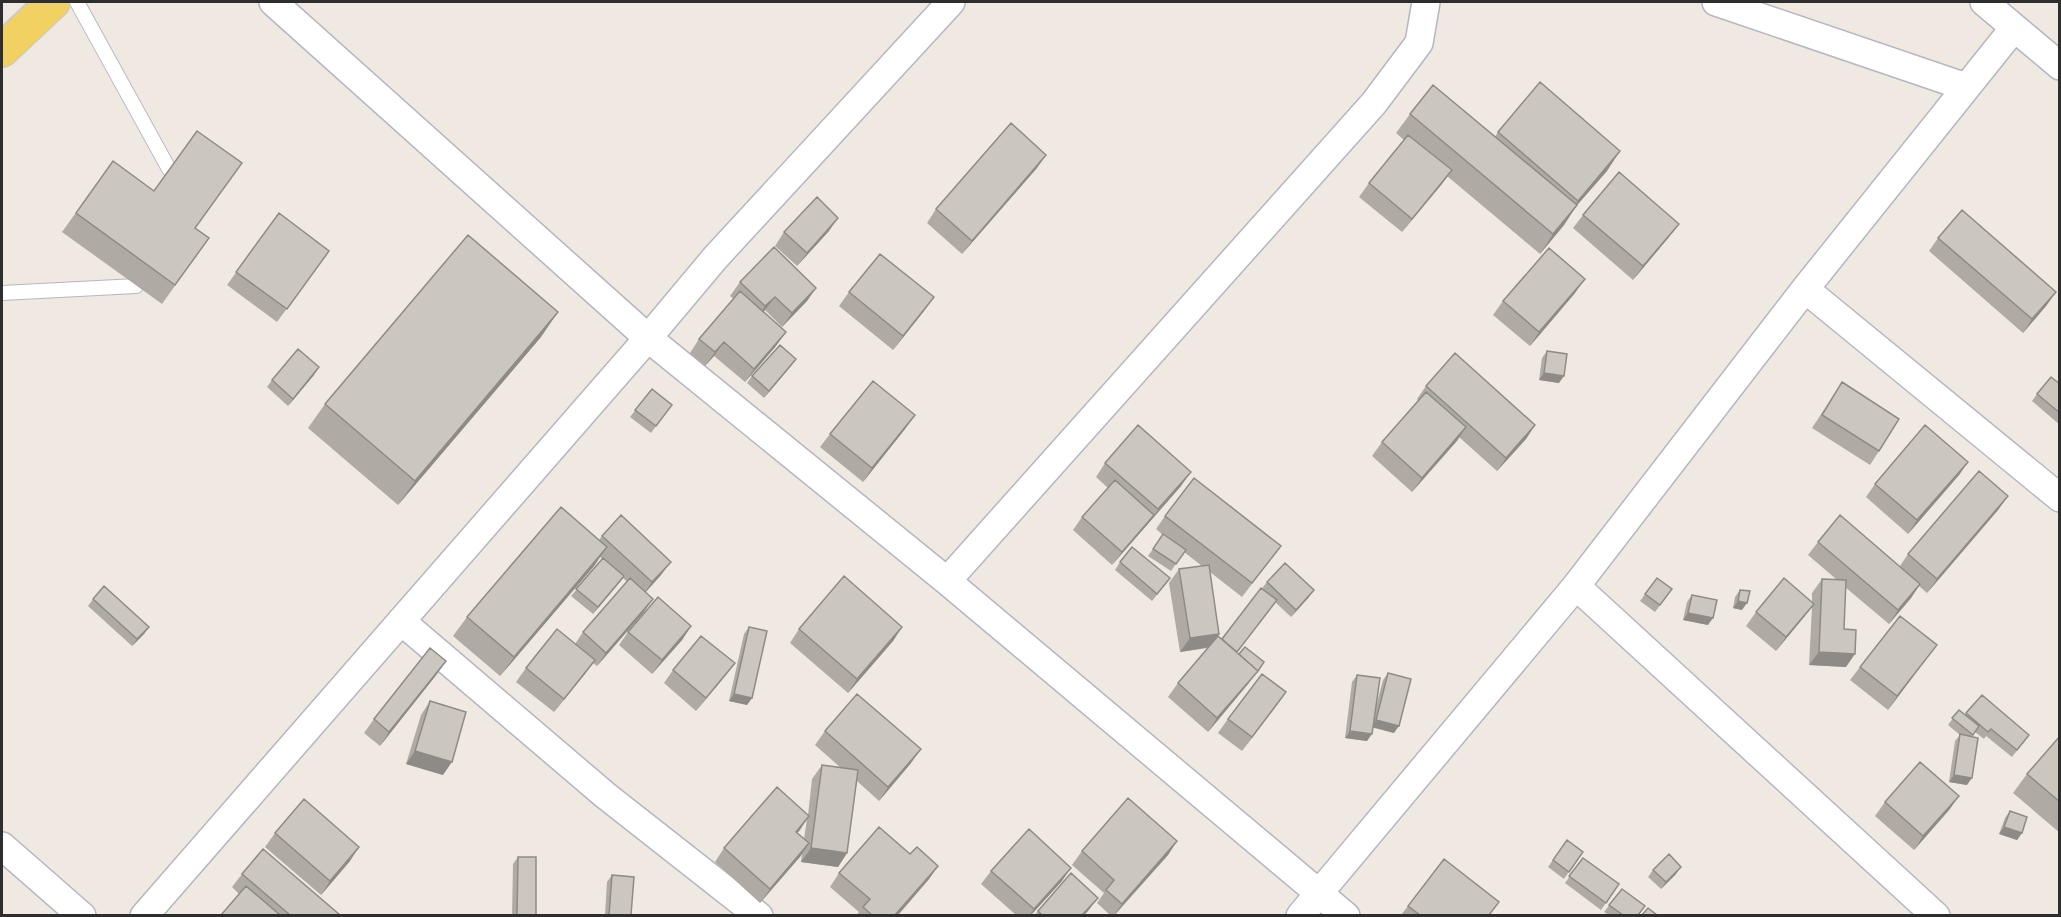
<svg xmlns="http://www.w3.org/2000/svg" width="2061" height="917" viewBox="0 0 2061 917" font-family="Roboto,sans-serif">
	<style>
		.lines { fill: none; stroke-linecap: round; stroke-linejoin: round }
		.lane-casing { stroke: #b4b7c1; stroke-width: 16 }
		.street-casing { stroke: #b4b7c1; stroke-width: 30 }
		.primary-casing { stroke: #c9c9c9; stroke-width: 36 }
		.lane { stroke: #fff; stroke-width: 14 }
		.street { stroke: #fff; stroke-width: 27 }
		.primary { stroke: #f2d163; stroke-width: 33 }
		.wall { fill: #afaba4; fill-rule: evenodd }
		.shaded-wall { fill: #8e8b86 }
		.building { fill: #cbc7bf; stroke: #8e8b86; stroke-width: 1.5 }
	</style>
	<rect width="100%" height="100%" fill="#efe9e1"/>
	<g class="lines">
		<defs>
			<path id="lane" d="M77 2 169 169
				M2 293 136 286"/>
			<path id="street" d="M273 2 648 338 947 581 1346 916
				M1716 2 1966 87
				M1984 2 2060 66
				M1805 289 2060 498
				M947 581 1374 103 1419 43 1426 2
				M1576 586 1936 916
				M401 621 605 795 759 916
				M2 846 82 916
				M144 916 648 338 715 258 951 2
				M1300 916 1576 586 1805 289 2014 28"/>
			<path id="primary" d="M2 50 53 2"/>
		</defs>
		<use href="#lane" class="lane-casing"/>
		<use href="#street" class="street-casing"/>
		<use href="#primary" class="primary-casing"/>
		<use href="#lane" class="lane"/>
		<use href="#street" class="street"/>
		<use href="#primary" class="primary"/>
	</g>
	<path class="wall" d="M1410 114 1495 137 1498 132 1607 171 1577 205 1564 225 1540 254 1447 176 1402 232 1359 197 1369 183 1404 140 1396 133Z
		M113 161 195 229 209 238 162 304 62 232Z
		M1037 168 962 254 927 223 936 209Z
		M279 213 329 251 277 322 227 285Z
		M1583 215 1669 237 1633 280 1573 228Z
		M829 231 797 266 775 246 784 232Z
		M1938 238 2056 292 2046 306 2023 333 1929 251Z
		M740 282 816 288 807 301 782 327 765 310 763 312 776 346 745 382 714 356 705 366 690 353 699 339 734 299 730 296Z
		M849 292 924 311 893 350 839 306Z
		M1575 293 1530 346 1493 315 1503 301Z
		M541 337 398 505 308 428 325 404Z
		M1547 351 1559 383 1539 380 1542 358Z
		M796 359 764 398 747 383 752 376Z
		M314 375 288 406 267 387 272 380Z
		M1842 382 1879 451 1870 465 1812 428Z
		M2060 384V425L2032 401 2037 394Z
		M1426 386 1535 425 1526 439 1497 471 1459 437 1412 492 1372 456 1382 442 1418 400 1417 399Z
		M652 389 672 405 651 433 630 417Z
		M905 429 863 482 820 447 830 434Z
		M1968 462 1959 475 1908 534 1866 497 1875 484Z
		M1105 463 1181 486 1112 565 1073 530 1082 517 1108 488 1096 477Z
		M2008 496 1998 510 1927 593 1919 586 1911 598 1889 624 1845 587 1844 629 1846 667 1809 665 1812 607 1804 617 1776 651 1746 626 1756 612 1812 602V593L1822 579H1836L1808 555 1818 542 1900 566 1908 554Z
		M1165 516 1271 559 1242 597 1210 572 1218 636 1222 639 1267 582 1309 597 1291 617 1275 602 1237 652 1239 654 1264 662 1248 684 1208 732 1168 697 1178 683 1208 648 1180 652 1169 583 1179 569 1202 566 1184 552 1171 571 1148 556 1163 535 1156 529Z
		M602 536 661 575 646 592 644 612 597 666 593 663 554 712 516 682 526 668 575 644 583 632 627 582 623 578 593 614 571 596 603 559 600 557 594 566 500 676 453 636 467 617 599 540Z
		M1120 562 1165 585 1152 601 1115 570Z
		M1657 578 1672 589 1655 612 1640 601Z
		M1740 590 1742 610 1733 608 1735 597Z
		M1692 595 1708 625 1683 620 1687 602Z
		M93 599 149 627 144 634 132 646 88 606Z
		M691 626 682 640 652 674 619 645 628 632Z
		M749 627 752 698 747 705 729 701 744 634Z
		M902 627 893 641 848 693 790 643 799 629Z
		M1927 658 1888 710 1850 680 1860 667Z
		M673 670 725 676 696 711 664 683Z
		M1388 673 1394 733 1373 727 1367 741 1345 738 1352 682 1357 675 1375 710 1383 680Z
		M437 674 380 746 364 733 374 719Z
		M1286 692 1242 751 1218 733 1228 719Z
		M1982 695 2029 735 2012 757 1986 736 1984 739 1975 732 1972 737 1967 785 1949 782 1955 741 1960 735 1948 725 1959 710 1965 715Z
		M430 701 443 775 406 764 421 715Z
		M825 731 911 763 879 801 857 781 847 853 838 867 801 862 802 853 760 903 715 862 724 848 808 815 812 779 822 765 841 768 815 745ZM807 819 804 839 797 833Z
		M2060 736V833L2013 793 2027 774Z
		M1959 796 1949 810 1914 850 1875 816 1885 802Z
		M2010 811 2022 833 2017 840 1999 834 2005 818Z
		M275 833 350 861 321 895 265 847Z
		M1567 840 1583 852 1564 879 1548 867Z
		M1177 841 1168 855 1115 915H1110L1097 903 1104 893 1072 865 1082 851Z
		M910 854 938 866 929 879 898 915H857L859 912 830 887 839 873Z
		M518 857 536 915H512L513 864Z
		M1583 858 1619 884 1601 910 1565 883Z
		M1653 870 1676 874 1661 889 1648 877Z
		M991 871 1062 881 1031 915H1016L981 884Z
		M242 874 340 915H221L239 894 232 887Z
		M612 875 631 915H605L607 882Z
		M1622 889 1638 915H1609L1604 912Z
		M1408 906 1490 915H1401Z
		M1038 911H1088L1084 915H1035Z"/>
	<path class="shaded-wall" d="M1620 151 1607 171 1564 220 1578 201Z
		M1046 155 1037 168 962 254 972 241Z
		M1452 170 1442 184 1402 232 1412 219Z
		M1577 205 1564 225 1540 254 1553 234Z
		M838 218 829 231 797 266 807 253Z
		M1679 224 1669 237 1633 280 1643 266Z
		M1585 279 1575 293 1530 346 1539 332Z
		M816 288 807 301 782 327 792 313Z
		M2056 292 2046 306 2023 333 2032 319Z
		M775 297 765 310 755 320 765 306Z
		M934 297 924 311 893 350 903 336Z
		M558 312 541 337 398 505 415 481Z
		M786 332 776 346 745 382 754 369Z
		M724 342 714 356 705 366 715 352Z
		M796 359 791 366 764 398 769 391Z
		M319 367 314 375 288 406 293 399Z
		M1544 373 1564 376 1559 383 1539 380Z
		M915 415 905 429 863 482 872 468Z
		M1535 425 1526 439 1497 471 1506 458Z
		M1466 427 1457 441 1412 492 1422 478Z
		M1968 462 1959 475 1908 534 1917 520Z
		M1191 472 1181 486 1112 565 1122 552Z
		M2008 496 1998 510 1927 593 1937 579Z
		M607 547 594 566 500 676 514 657Z
		M671 562 661 575 642 596 652 582Z
		M624 576 619 583 593 614 598 607Z
		M1920 584 1911 598 1889 624 1898 610Z
		M1314 590 1309 597 1291 617 1296 610Z
		M653 599 644 612 597 666 606 653Z
		M1738 601 1747 603 1742 610 1733 608Z
		M1814 604 1804 617 1776 651 1786 637Z
		M1688 613 1713 618 1708 625 1683 620Z
		M691 626 682 640 652 674 662 660Z
		M149 627 144 634 132 646 137 639Z
		M902 627 893 641 848 693 857 679Z
		M1219 634 1210 647 1180 652 1190 638Z
		M1937 645 1927 658 1888 710 1897 696Z
		M1819 652 1855 654 1846 667 1809 665Z
		M595 660 585 674 554 712 564 699Z
		M446 661 437 674 380 746 389 732Z
		M1264 662 1248 684 1208 732 1217 718Z
		M735 663 725 676 696 711 706 698Z
		M1286 692 1277 705 1242 751 1252 737Z
		M734 694 752 698 747 705 729 701Z
		M1376 720 1399 726 1394 733 1371 727Z
		M1350 731 1372 734 1367 741 1345 738Z
		M921 749 911 763 879 801 888 787Z
		M415 751 452 762 443 775 406 764Z
		M1954 775 1972 778 1967 785 1949 782Z
		M1959 796 1949 810 1914 850 1923 836Z
		M809 816 800 830 786 845 796 832Z
		M2004 827 2022 833 2017 840 1999 834Z
		M1177 841 1168 855 1114 915 1122 904Z
		M809 843 800 857 760 903 770 889Z
		M359 847 350 861 321 895 330 881Z
		M811 848 847 853 838 867 801 862Z
		M938 866 929 879 898 915H895Z
		M1681 867 1676 874 1661 889 1666 882Z
		M1071 868 1062 881 1031 915H1030L1034 909Z
		M1098 898 1088 911 1084 915H1082Z"/>
	<path class="building" d="M1540 82 1620 151 1578 201 1498 132Z
		M1433 85 1577 205 1553 234 1410 114Z
		M1011 123 1046 155 972 241 936 209Z
		M197 131 242 163 195 228 209 238 175 285 76 213 113 161 154 191Z
		M1408 135 1452 170 1412 219 1369 183Z
		M1619 172 1679 224 1643 266 1583 215Z
		M817 197 838 218 807 253 784 232Z
		M1962 210 2056 292 2032 319 1938 238Z
		M279 213 329 251 287 309 236 272Z
		M468 235 558 312 415 481 325 404Z
		M774 247 816 288 792 313 775 297 765 306 740 282Z
		M1549 248 1585 279 1539 332 1503 301Z
		M880 254 934 297 903 336 849 292Z
		M740 291 786 332 754 369 724 342 715 352 699 339Z
		M780 345 796 359 769 391 752 376Z
		M298 349 319 367 293 399 272 380Z
		M1547 351 1567 354 1564 376 1544 373Z
		M1455 353 1535 425 1506 458 1426 386Z
		M2051 377 2060 384V413L2037 394Z
		M873 381 915 415 872 468 830 434Z
		M1842 382 1899 419 1879 451 1822 415Z
		M652 389 672 405 656 426 635 410Z
		M1426 392 1466 427 1422 478 1382 442Z
		M1138 425 1191 472 1158 509 1105 463Z
		M1925 425 1968 462 1917 520 1875 484Z
		M1979 471 2008 496 1937 579 1908 554Z
		M1194 478 1281 546 1252 583 1165 516Z
		M1115 480 1154 515 1122 552 1082 517Z
		M561 507 607 547 514 657 467 617Z
		M621 515 671 562 652 582 602 536Z
		M1840 515 1920 584 1898 610 1818 542Z
		M1163 534 1186 550 1176 564 1153 549Z
		M1132 547 1170 578 1157 594 1120 562Z
		M603 558 624 576 598 607 576 589Z
		M1285 563 1314 590 1296 610 1267 582Z
		M1209 565 1219 634 1190 638 1179 569Z
		M844 576 902 627 857 679 799 629Z
		M630 578 653 599 606 653 583 632Z
		M1657 578 1672 589 1660 605 1645 594Z
		M1784 578 1814 604 1786 637 1756 612Z
		M1822 579 1846 580 1844 629 1856 630 1855 654 1819 652Z
		M104 586 149 627 137 639 93 599Z
		M1261 588 1277 600 1237 652 1222 639Z
		M1740 590 1750 591 1747 603 1738 601Z
		M1692 595 1717 600 1713 618 1688 613Z
		M658 597 691 626 662 660 628 632Z
		M1900 616 1937 645 1897 696 1860 667Z
		M749 627 767 631 752 698 734 694Z
		M557 629 595 660 564 699 526 668Z
		M701 636 735 663 706 698 673 670Z
		M1218 636 1258 671 1217 718 1178 683Z
		M1245 647 1264 662 1258 671 1239 654Z
		M430 648 446 661 389 732 374 719Z
		M1388 673 1411 679 1399 726 1376 720Z
		M1262 674 1286 692 1252 737 1228 719Z
		M1357 675 1380 678 1372 734 1350 731Z
		M857 694 921 749 888 787 825 731Z
		M1982 695 2029 735 2017 750 1991 729 1988 732 1966 713Z
		M430 701 466 712 452 762 415 751Z
		M1959 710 1979 726 1973 735 1952 718Z
		M1960 734 1978 738 1972 778 1954 775Z
		M2060 736V802L2027 774Z
		M1920 762 1959 796 1923 836 1885 802Z
		M822 765 858 770 847 853 811 848Z
		M777 787 809 816 796 832 809 843 770 889 724 848Z
		M1128 798 1177 841 1122 904 1106 890 1114 880 1082 851Z
		M304 799 359 847 330 881 275 833Z
		M2010 811 2027 817 2022 833 2004 827Z
		M879 827 910 854 917 847 938 866 895 915H872L863 907 870 899 839 873Z
		M1029 829 1071 868 1034 909 991 871Z
		M1567 840 1583 852 1569 872 1553 860Z
		M263 849 340 915H290L242 874Z
		M1669 854 1681 867 1666 882 1653 870Z
		M518 857H536V915H517Z
		M1583 858 1619 884 1606 903 1569 876Z
		M1444 859 1499 902 1489 915H1420L1408 906Z
		M1071 873 1098 898 1082 915H1042L1038 911Z
		M612 875 634 877 631 915H609Z
		M246 886 280 915H221Z
		M1622 889 1645 906 1638 915H1623L1609 905Z
		M1648 908 1657 915H1642Z"/>
	<rect width="2061" height="917" fill="none" stroke="#2e2e2e" stroke-width="6"/>
</svg>
